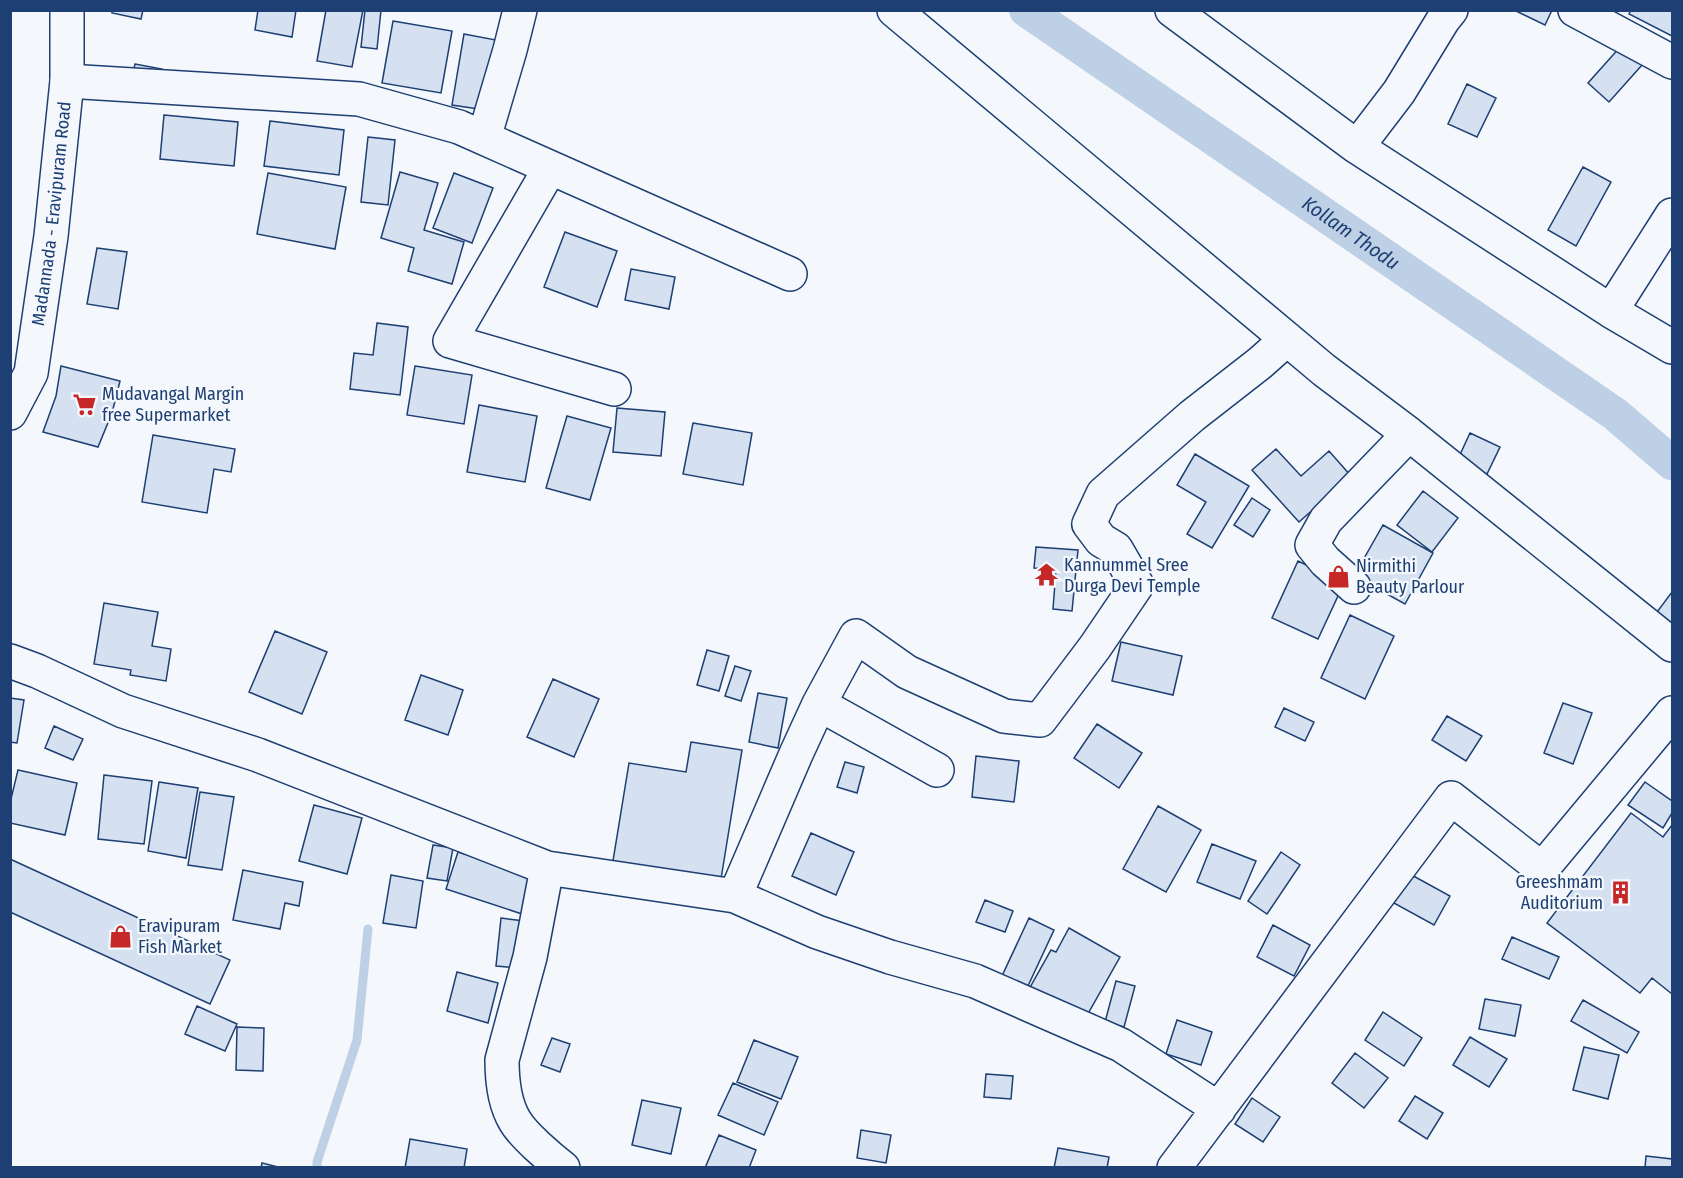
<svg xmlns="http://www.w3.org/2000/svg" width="1683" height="1178" viewBox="0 0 1683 1178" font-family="'Fira Sans Condensed',sans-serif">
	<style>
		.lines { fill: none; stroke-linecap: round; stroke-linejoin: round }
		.stream { stroke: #bed0e5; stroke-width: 9 }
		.canal { stroke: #bed0e5; stroke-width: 34 }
		.building { fill: #d5e0f0; stroke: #1d3f73; stroke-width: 1.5 }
		.minor-casing { stroke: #1d3f73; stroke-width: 36 }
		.major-casing { stroke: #1d3f73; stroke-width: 36 }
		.minor { stroke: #f4f7fb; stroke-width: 33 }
		.major { stroke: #f4f7fb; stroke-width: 33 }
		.labels { text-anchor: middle; stroke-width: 4.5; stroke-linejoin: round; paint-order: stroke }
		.street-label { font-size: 18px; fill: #1d3f73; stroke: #f4f7fb }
		.poi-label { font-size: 18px; fill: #1d3f73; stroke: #f4f7fb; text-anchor: start }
		.water-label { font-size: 20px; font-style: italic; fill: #1d3f73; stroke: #f4f7fb }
	</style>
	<rect width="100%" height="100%" fill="#f4f7fb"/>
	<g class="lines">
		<path class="stream" d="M317 1168V1162L357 1040 368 929"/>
		<path class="canal" id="s1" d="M1026 10 1615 414 1672 463"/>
	</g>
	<path class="building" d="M112 10H143L141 19 112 13Z
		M258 10H296L292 37 255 30Z
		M326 10H363L352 67 317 61Z
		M365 10H381L377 49 361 47Z
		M1514 10H1552L1545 25Z
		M1631 10H1672V36L1629 14Z
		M393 21 452 31 441 93 382 83Z
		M464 34 496 40 485 110 452 105Z
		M1621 46 1642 65 1609 102 1588 83Z
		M135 64 162 69 160 83 132 77Z
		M1467 84 1496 98 1477 137 1448 124Z
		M164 115 238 122 234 166 160 159Z
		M270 121 344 130 339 175 264 166Z
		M368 137 395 140 388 205 361 202Z
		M1583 167 1611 182 1576 246 1548 230Z
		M400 172 438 183 424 230 464 242 452 284 408 271 414 248 381 238Z
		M268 173 346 187 335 249 257 234Z
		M454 173 493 188 472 243 433 228Z
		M565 232 617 251 597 307 544 287Z
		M97 248 127 252 118 309 87 304Z
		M631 269 675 277 669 309 625 300Z
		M377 323 408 327 400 395 350 389 354 353 373 355Z
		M61 366 120 381 112 413 98 447 43 432 56 396Z
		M415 366 472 375 464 424 407 415Z
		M479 405 537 416 525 482 467 472Z
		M617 408 665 412 661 456 613 452Z
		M567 416 611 428 590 500 546 488Z
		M693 423 752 433 743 485 683 474Z
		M1470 433 1500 447 1487 474 1457 461Z
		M153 435 235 449 231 472 214 469 207 513 142 502Z
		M1276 449 1301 476 1329 451 1351 476 1299 522 1252 470Z
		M1195 454 1249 486 1212 548 1187 534 1206 502 1177 485Z
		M1423 491 1458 518 1432 552 1397 525Z
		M1252 498 1270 510 1253 537 1234 525Z
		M1383 525 1433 553 1405 604 1354 576Z
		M1036 547 1078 550 1072 611 1053 609 1056 570 1034 568Z
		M1298 561 1344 583 1318 639 1272 618Z
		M1672 592V636L1651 620Z
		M104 603 158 612 152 646 171 649 166 681 130 675 131 670 94 664Z
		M1350 615 1394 636 1365 699 1321 678Z
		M275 631 327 652 302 714 249 692Z
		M1121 642 1182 656 1173 695 1112 681Z
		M707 650 729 656 719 691 697 685Z
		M735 666 751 671 741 701 725 696Z
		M421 675 463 690 448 735 405 720Z
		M553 679 599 699 574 757 527 737Z
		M758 693 787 698 778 748 749 742Z
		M10 698 24 700 17 743 10 742Z
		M1563 703 1592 713 1573 764 1544 753Z
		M1284 708 1314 722 1305 741 1275 727Z
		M1447 716 1482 736 1466 761 1432 740Z
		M1097 724 1142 753 1119 788 1074 758Z
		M54 726 83 739 73 760 45 748Z
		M691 742 742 750 720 885 612 867 629 763 686 772Z
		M976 756 1019 761 1014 802 972 797Z
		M845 762 864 767 857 793 837 787Z
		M18 770 77 783 65 835 10 823V803Z
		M104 775 152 781 144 844 98 839Z
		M159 782 198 788 186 858 148 851Z
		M1645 782 1672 801V813L1663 828 1628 805Z
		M200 792 234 797 222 870 188 865Z
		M314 805 362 818 347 874 299 861Z
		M1158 806 1201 830 1166 892 1123 869Z
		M1631 813 1663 837 1672 825V994L1652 978 1640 993 1547 923Z
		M811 833 854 852 836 895 792 876Z
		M1212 844 1256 861 1240 899 1197 882Z
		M433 845 453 848 447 881 427 878Z
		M458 852 537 877 525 915 446 889Z
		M1281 852 1300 865 1267 914 1248 901Z
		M10 859 230 960 210 1004 10 912Z
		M243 870 303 882 299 906 285 903 280 929 233 920Z
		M1408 873 1450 896 1434 925 1392 902Z
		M391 875 423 881 416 928 383 923Z
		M985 900 1013 911 1005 932 976 922Z
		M501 918 524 921 519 968 496 966Z
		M1029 918 1054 930 1027 988 1002 976Z
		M1273 925 1310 945 1294 976 1257 957Z
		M1069 928 1120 957 1085 1019 1028 991 1051 950 1056 952Z
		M1512 937 1559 957 1549 979 1502 959Z
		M457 972 498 983 488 1023 447 1011Z
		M1116 981 1135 986 1124 1027 1105 1022Z
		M1485 999 1521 1005 1515 1036 1479 1029Z
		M1583 1000 1639 1032 1627 1053 1571 1021Z
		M197 1006 237 1024 225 1051 185 1034Z
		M1383 1012 1422 1038 1404 1066 1365 1040Z
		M1177 1020 1212 1032 1201 1065 1166 1054Z
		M237 1027 264 1028 263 1071 236 1070Z
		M1470 1037 1507 1059 1489 1087 1453 1065Z
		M552 1038 570 1044 560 1072 541 1065Z
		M754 1040 798 1057 781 1099 737 1082Z
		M1584 1047 1619 1055 1608 1099 1573 1090Z
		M1355 1053 1388 1078 1364 1108 1332 1083Z
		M986 1074 1013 1076 1011 1099 984 1097Z
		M733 1083 778 1102 764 1135 718 1115Z
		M1415 1096 1443 1113 1427 1139 1399 1121Z
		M1252 1098 1280 1117 1263 1142 1235 1124Z
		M642 1100 681 1108 671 1154 632 1145Z
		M861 1130 891 1135 886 1163 857 1158Z
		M719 1135 756 1150 749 1168H705Z
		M410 1139 467 1149 464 1168H405Z
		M1058 1148 1109 1157 1107 1168H1054Z
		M1646 1156 1672 1159V1168H1645Z
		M262 1163 282 1168H261Z"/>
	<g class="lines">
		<defs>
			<path id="minor" d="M894 10 1324 370 1409 434 1672 645
				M1172 10 1357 147 1611 311 1672 347
				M1575 10 1672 62
				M67 81 359 99 459 127 790 274
				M484 138 510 50 520 10
				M1357 147 1399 92 1443 20 1451 10
				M550 168 450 341 614 389
				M1611 311 1672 215
				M1354 587 1325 561 1312 545 1326 520 1409 434
				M10 661 37 671 123 711 258 755 547 868 735 896 817 932 890 957 975 981 1121 1045 1219 1109
				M819 704 937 770
				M547 868 530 957 502 1060C502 1080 504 1103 515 1121 523 1135 550 1158 563 1168
				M735 896 796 754 819 704 856 636 907 672 1004 716 1040 720 1095 647 1137 585 1116 549 1101 540 1089 524 1103 494 1192 416 1260 363 1287 339
				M1174 1168 1451 798 1542 869 1672 713"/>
			<g id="major">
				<path id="s2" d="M10 413 31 373 51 236 67 81V10"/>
			</g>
		</defs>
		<use href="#minor" class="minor-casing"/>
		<use href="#major" class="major-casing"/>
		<use href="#minor" class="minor"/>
		<use href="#major" class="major"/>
	</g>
	<defs>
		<symbol id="supermarket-bare" viewBox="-9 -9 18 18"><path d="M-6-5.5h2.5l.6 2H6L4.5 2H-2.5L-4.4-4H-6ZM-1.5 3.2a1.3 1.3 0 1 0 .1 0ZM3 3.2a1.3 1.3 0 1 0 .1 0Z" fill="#c62828" stroke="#f4f7fb" stroke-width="2.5" paint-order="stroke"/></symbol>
		<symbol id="temple-bare" viewBox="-9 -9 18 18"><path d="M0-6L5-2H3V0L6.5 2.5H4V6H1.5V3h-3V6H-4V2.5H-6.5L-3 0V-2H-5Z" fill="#c62828" stroke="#f4f7fb" stroke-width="2.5" paint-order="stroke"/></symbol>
		<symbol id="shop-bare" viewBox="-9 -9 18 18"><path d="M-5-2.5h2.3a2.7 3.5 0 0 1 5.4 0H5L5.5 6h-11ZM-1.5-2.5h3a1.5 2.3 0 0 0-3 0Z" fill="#c62828" stroke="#f4f7fb" stroke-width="2.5" paint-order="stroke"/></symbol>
		<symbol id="building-bare" viewBox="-9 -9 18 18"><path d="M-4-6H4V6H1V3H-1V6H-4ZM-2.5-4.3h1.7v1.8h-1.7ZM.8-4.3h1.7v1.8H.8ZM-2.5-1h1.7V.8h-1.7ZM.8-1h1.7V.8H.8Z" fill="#c62828" stroke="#f4f7fb" stroke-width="2.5" paint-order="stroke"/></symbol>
	</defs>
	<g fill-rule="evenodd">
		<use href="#supermarket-bare" x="68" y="388" width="33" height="33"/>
		<use href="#temple-bare" x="1030" y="558" width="33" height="33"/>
		<use href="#shop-bare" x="1322" y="560" width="33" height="33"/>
		<use href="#building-bare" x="1604" y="876" width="33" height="33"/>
		<use href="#shop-bare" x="104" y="920" width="33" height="33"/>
	</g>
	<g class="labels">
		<g class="street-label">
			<text dy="6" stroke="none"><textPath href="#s2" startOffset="206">Madannada - Eravipuram Road</textPath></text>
		</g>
		<g class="poi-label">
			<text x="102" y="400">Mudavangal Margin<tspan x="102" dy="21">free Supermarket</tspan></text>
			<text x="1064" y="571">Kannummel Sree<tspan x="1064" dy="21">Durga Devi Temple</tspan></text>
			<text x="1356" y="572">Nirmithi<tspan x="1356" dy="21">Beauty Parlour</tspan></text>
			<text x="1603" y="888" text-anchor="end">Greeshmam<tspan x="1603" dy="21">Auditorium</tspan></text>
			<text x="138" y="932">Eravipuram<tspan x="138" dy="21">Fish Market</tspan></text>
		</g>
		<g class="water-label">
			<text dy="7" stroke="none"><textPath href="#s1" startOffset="394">Kollam Thodu</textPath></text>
		</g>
	</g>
	<rect width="1683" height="1178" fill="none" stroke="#1d3f73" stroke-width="24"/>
</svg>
